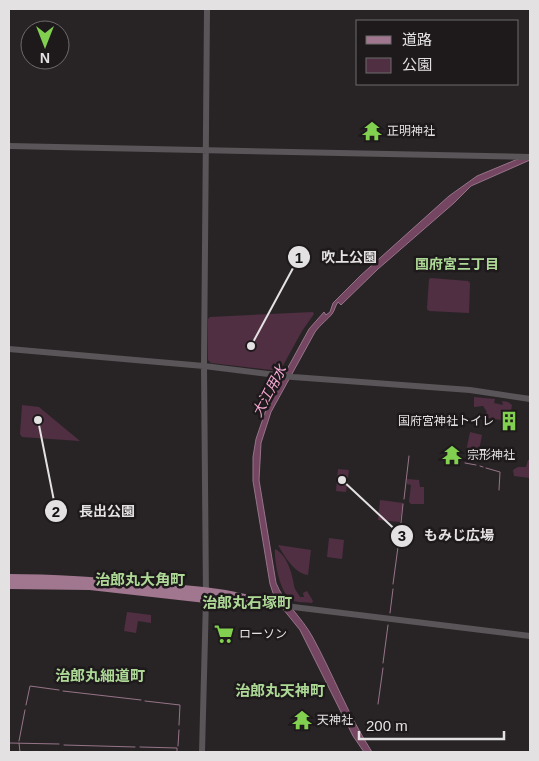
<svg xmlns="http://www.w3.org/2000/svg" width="539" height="761" viewBox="0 0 539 761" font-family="Helvetica,'Noto Sans JP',sans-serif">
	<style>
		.green { fill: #502f42 }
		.water { fill: #754661; stroke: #967488 }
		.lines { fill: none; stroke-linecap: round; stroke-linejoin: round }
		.stream { stroke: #967488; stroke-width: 1 }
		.minor { stroke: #5a5558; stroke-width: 6 }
		.major { stroke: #a1778f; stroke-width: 8 }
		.labels { text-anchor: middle; stroke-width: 5; stroke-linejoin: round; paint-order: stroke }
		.poi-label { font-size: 12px; fill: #e3e1e2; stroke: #1e1a1c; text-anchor: start }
		.neighbourhood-label { font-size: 14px; font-weight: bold; fill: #add896; stroke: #1e1a1c }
		.water-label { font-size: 14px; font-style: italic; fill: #f3a7d1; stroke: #1e1a1c }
		.quarter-label { font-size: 15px; font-weight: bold; fill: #add896; stroke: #1e1a1c }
		.leader { fill: none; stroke: #e3e1e2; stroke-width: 2 }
		.callout-dot { fill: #e3e1e2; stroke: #1e1a1c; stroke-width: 2 }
		.mark-label { font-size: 15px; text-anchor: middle; font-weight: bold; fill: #111 }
		.callout-label { font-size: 14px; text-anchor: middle; font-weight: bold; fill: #e3e1e2; stroke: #1e1a1c; stroke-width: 5; stroke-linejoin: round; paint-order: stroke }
	</style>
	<rect width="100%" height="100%" fill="#282426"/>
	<path class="green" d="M431 278 468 281 470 283 469 313 429 311 427 309 429 279Z
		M313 312 314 314 302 331 280 371 211 363 208 360V319L210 317Z
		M474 397 495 399 494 403 503 405 502 401 508 402 512 405 510 417 504 415 501 420 475 416 483 415 487 412 483 406 474 407Z
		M22 405 39 407 80 441 22 437 20 434Z
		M470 432 482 435 477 460 465 456Z
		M528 460H530V478L514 476 513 470 518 467H526Z
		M338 469 349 470 346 492 336 491Z
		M407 479 419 480 420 487H424V504H411L409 502 411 485 407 484Z
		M380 500 403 503 400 522 378 520Z
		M329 538 344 540 342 559 327 557Z
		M278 545 311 550 308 575C294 573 285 557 278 545Z
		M275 549C287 555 292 573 294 585 294 589 298 593 300 597H304L303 593 307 591 313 601 312 603C306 602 297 603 292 600 280 594 274 561 275 549Z
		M127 612 151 615V623L138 621 136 633 124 631Z"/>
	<path class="water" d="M530 154V160L471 186 454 203 378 269 341 305 338 302C335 306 335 310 332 314 328 319 321 324 315 332L271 412 261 443 259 480 276 583C283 601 302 618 312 636 333 674 348 715 372 752H364L353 736 300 630 275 599 270 584 253 481V457L256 439 268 404 309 329 324 312 326 315 330 312 333 303 360 276 449 196 477 176Z"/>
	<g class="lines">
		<path class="stream" d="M465 463 476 465
			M480 466 483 467
			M486 468 500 472 499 490
			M404 499 409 456
			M399 542 403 504
			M393 584 398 547
			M390 613 393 589
			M383 663 388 625
			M63 691 141 700
			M145 701 180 705 179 725
			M378 704 383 668
			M26 705 30 686 59 690
			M19 741 25 710
			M9 743 59 744
			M19 743 20 752
			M64 745 135 747
			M178 746 179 730
			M140 747 177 748V752"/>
		<path class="minor" d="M9 146 530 157
			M9 349 204 366 293 377 470 390 530 399
			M277 605 530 636
			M202 752 206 599 204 366 207 9"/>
		<path class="major" d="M9 578C60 578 111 582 162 587 192 590 223 592 253 600
			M9 585 90 586 206 599 277 605"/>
	</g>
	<defs>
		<symbol id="temple-bare" viewBox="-9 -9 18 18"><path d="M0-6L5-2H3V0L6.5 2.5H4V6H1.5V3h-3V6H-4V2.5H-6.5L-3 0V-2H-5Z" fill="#82d04f" stroke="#1e1a1c" stroke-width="2.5" paint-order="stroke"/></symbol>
		<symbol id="building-bare" viewBox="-9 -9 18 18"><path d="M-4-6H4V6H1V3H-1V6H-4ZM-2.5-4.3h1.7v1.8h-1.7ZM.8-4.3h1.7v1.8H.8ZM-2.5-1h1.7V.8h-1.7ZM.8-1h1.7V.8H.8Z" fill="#82d04f" stroke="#1e1a1c" stroke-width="2.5" paint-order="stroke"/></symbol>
		<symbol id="supermarket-bare" viewBox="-9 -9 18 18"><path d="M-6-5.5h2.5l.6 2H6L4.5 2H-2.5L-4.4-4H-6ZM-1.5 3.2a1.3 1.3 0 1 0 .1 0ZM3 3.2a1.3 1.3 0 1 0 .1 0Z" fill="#82d04f" stroke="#1e1a1c" stroke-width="2.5" paint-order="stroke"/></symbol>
	</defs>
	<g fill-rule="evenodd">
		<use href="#temple-bare" x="358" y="117" width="28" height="28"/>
		<use href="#building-bare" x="495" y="407" width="28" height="28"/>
		<use href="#temple-bare" x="438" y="441" width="28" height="28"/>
		<use href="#supermarket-bare" x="210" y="620" width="28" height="28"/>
		<use href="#temple-bare" x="288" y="706" width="28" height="28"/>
	</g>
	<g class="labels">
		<g class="poi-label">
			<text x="387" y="135">正明神社</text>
			<text x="494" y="425" text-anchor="end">国府宮神社トイレ</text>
			<text x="467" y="459">宗形神社</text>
			<text x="239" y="638">ローソン</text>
			<text x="317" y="724">天神社</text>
		</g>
		<g class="neighbourhood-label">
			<text x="457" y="269">国府宮三丁目</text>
		</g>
		<g class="water-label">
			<text transform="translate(269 391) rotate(-62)" y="5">大江用水</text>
		</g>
		<g class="quarter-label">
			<text x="140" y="585">治郎丸大角町</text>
			<text x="247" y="608">治郎丸石塚町</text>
			<text x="100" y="681">治郎丸細道町</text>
			<text x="280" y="696">治郎丸天神町</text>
		</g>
	</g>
	<path class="leader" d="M251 346L299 257M38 420L56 511M342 480L402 536"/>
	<g class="callout-dot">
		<circle cx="251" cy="346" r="5"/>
		<circle cx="38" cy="420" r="5"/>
		<circle cx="342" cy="480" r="5"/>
		<circle cx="299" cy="257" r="12"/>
		<circle cx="56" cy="511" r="12"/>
		<circle cx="402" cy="536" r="12"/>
	</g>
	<g class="mark-label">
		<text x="299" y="263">1</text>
		<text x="56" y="517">2</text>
		<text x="402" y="541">3</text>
	</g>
	<g class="callout-label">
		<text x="349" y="262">吹上公園</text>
		<text x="107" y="516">長出公園</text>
		<text x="459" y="540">もみじ広場</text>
	</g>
	<rect width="539" height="761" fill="none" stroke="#e3e1e2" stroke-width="20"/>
	<rect x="356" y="20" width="162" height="65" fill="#1e1a1c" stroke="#6d6a6b"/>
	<rect x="366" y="36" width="25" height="8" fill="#a1778f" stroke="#6d6a6b"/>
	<text x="402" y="45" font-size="15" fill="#e3e1e2">道路</text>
	<rect x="366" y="58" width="25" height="15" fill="#502f42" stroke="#6d6a6b"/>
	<text x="402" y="70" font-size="15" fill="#e3e1e2">公園</text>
	<g transform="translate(45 45) rotate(180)"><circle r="24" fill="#1e1a1c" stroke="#6d6a6b"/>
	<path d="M0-4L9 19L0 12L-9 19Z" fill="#82d04f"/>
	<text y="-8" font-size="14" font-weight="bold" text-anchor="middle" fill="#e3e1e2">N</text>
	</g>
	<path d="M359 731v8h145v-8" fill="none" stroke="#e3e1e2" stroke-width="2.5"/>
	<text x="366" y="731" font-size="15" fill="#e3e1e2" stroke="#1e1a1c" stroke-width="4" paint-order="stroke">200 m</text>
</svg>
